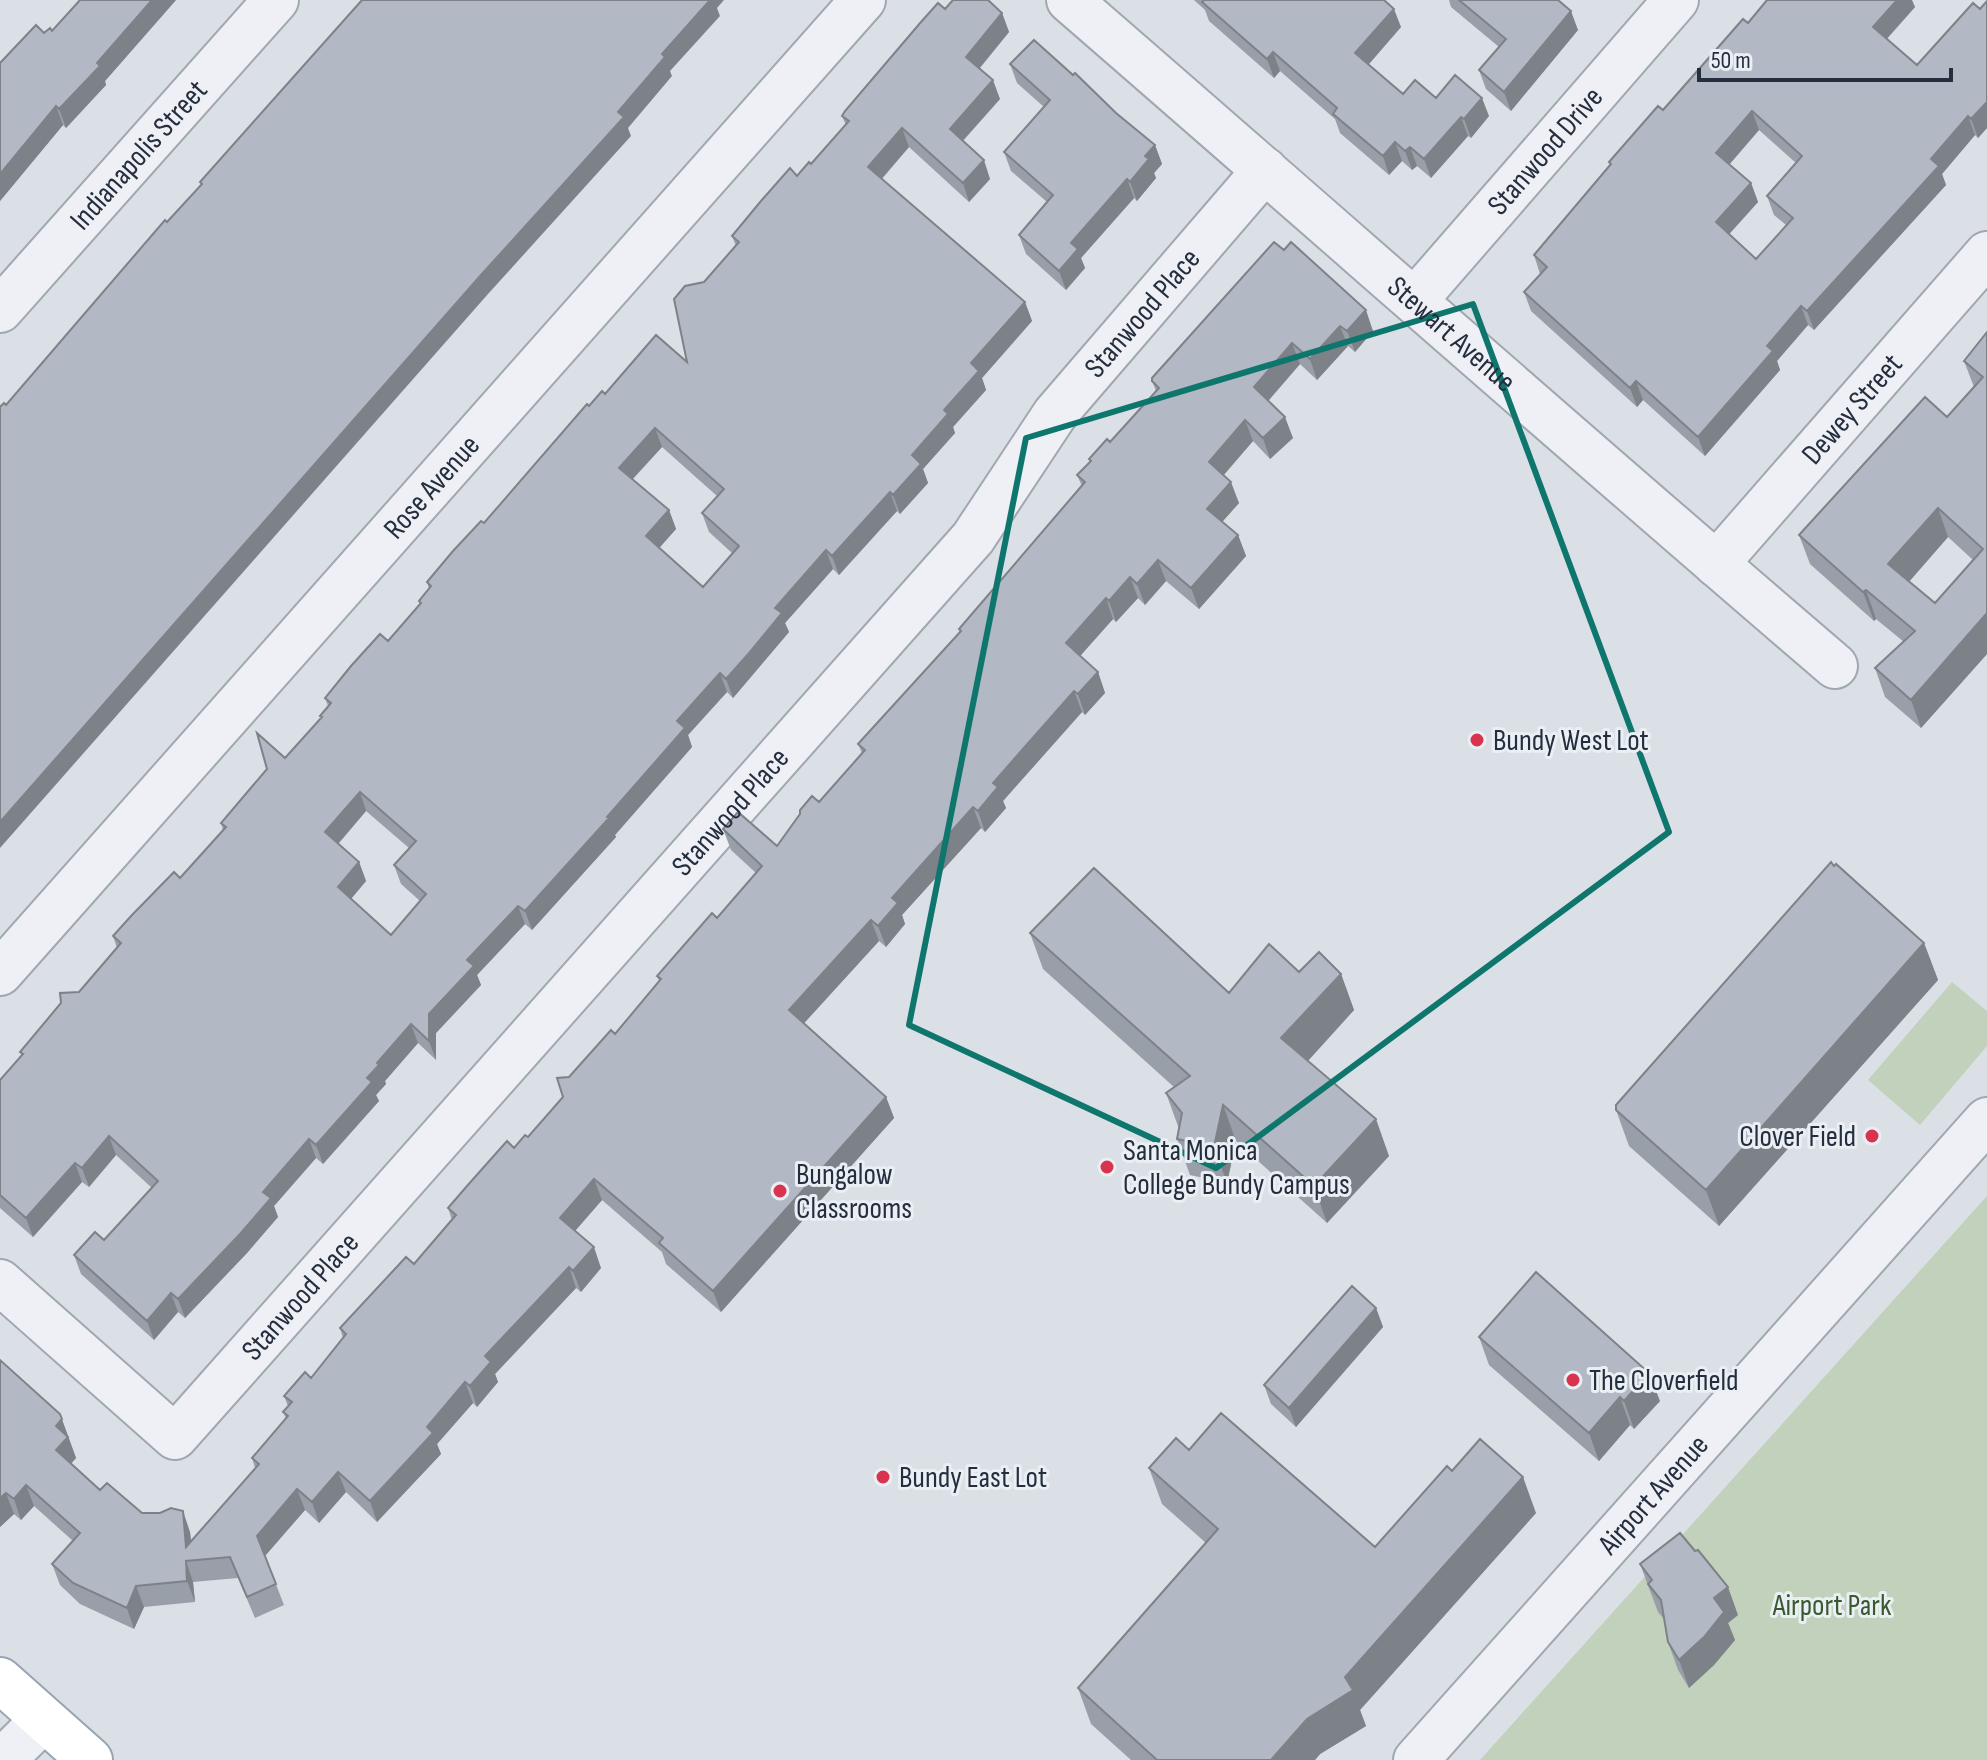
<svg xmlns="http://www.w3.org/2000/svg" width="1987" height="1760" viewBox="0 0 1987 1760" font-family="'Sofia Sans Condensed',sans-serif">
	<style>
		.green { fill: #c1d1bb }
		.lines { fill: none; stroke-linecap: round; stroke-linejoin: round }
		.minor-casing { stroke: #a0a7b1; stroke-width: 48 }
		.major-casing { stroke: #99a4b3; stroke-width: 48 }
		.minor { stroke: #eef0f5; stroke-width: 44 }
		.major { stroke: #fff; stroke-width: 44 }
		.wall { fill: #999fa9; fill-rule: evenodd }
		.shaded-wall { fill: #7d8289 }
		.building { fill: #b2b9c4; stroke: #7d8289; stroke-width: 2; fill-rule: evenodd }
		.marked { fill: none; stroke: #0f766e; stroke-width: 6; stroke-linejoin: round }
		.poi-dot { fill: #d8344f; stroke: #eaeff4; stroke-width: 3 }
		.labels { text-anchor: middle; stroke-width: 6; stroke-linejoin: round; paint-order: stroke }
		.street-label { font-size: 30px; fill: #242e3e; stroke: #eaeff4 }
		.poi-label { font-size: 30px; fill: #242e3e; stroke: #eaeff4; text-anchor: start }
		.park-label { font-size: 30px; fill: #395a30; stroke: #eaeff4 }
	</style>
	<rect width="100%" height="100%" fill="#dbe0e7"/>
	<path class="green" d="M1952 982 1987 1011V1046L1920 1125 1868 1080Z
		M1987 1196V1760H1480Z"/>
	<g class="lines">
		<defs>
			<g id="minor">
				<path id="s1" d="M1069 0C1325 222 1578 446 1835 666"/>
				<path id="s2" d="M1415 300 1676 0"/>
				<path id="s3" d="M0 310 276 0"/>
				<path id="s4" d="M1716 564 1987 254"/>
				<path id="s5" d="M0 973 863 0"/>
				<path id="s6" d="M0 1282 175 1437 973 538 1055 414 1265 170"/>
				<path d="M3 1760 43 1720"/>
				<path id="s7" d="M1416 1760 1987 1120"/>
			</g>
			<path id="major" d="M0 1680 90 1760"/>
		</defs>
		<use href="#minor" class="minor-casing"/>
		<use href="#major" class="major-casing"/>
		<use href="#minor" class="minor"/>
		<use href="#major" class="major"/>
	</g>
	<path class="wall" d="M80 0H176L105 81 106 85 66 128 63 125 0 201V63L44 33 52 31Z
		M1194 0H1384L1401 27 1369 64 1403 94 1436 98 1489 116 1471 138 1468 136 1431 178 1417 166 1412 170 1402 161 1389 175 1340 133 1335 119 1280 71 1274 78 1209 21 1205 10Z
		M1449 0H1558L1578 30 1511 111 1486 89 1479 70 1499 47 1451 7Z
		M1987 1V128L1978 138 1975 135 1942 174 1946 185 1814 330 1808 325 1777 361 1780 370 1705 456 1643 400 1637 407 1531 311 1524 292 1540 274 1534 255 1610 165 1609 162 1663 110 1748 23 1915 7 1887 39 1917 65 1980 9ZM1759 130 1796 163 1767 196 1774 215 1786 225 1756 259 1729 234 1758 202 1751 183 1729 164Z
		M945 9 1002 13 1009 32 980 68 1000 99 963 141 990 179 969 202 909 147 882 179 1025 302 1032 321 982 378 986 390 953 427 955 433 923 469 928 483 900 514 897 511 839 575 833 569 785 623 789 632 756 671 733 698 727 692 688 735 692 747 615 835 616 837 532 930 525 924 477 975 481 985 436 1033V1060L418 1043 385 1081 386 1084 376 1095 379 1101 323 1164 316 1158 274 1206 278 1217 247 1253 185 1318 178 1312 154 1340 81 1274 74 1255 104 1240 152 1188 116 1155 89 1187 82 1182 33 1237 0 1208V1080L22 1055 20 1052 79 992 117 948 113 936 180 878 223 830 221 823 285 758 321 718 320 716 328 706 325 698 388 641 420 604 419 601 429 589 427 582 484 523 589 406 605 394 687 362 704 282 736 246 732 236 797 176 811 164 846 125 842 116ZM662 447 717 496 702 513 709 532 732 553 703 587 659 548 676 529 669 510 633 479ZM366 811 409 848 394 865 401 884 420 901 391 935 351 899 366 881 359 862 338 844Z
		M1010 64 1116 113 1155 145 1162 164 1154 173 1156 178 1137 201 1134 198 1081 258 1085 268 1066 290 1026 254 1019 235 1047 202 1011 171 1004 152 1044 107 1017 83Z
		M1274 242 1373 331 1355 352 1348 346 1317 380 1300 364 1268 401 1293 438 1270 459 1253 441 1223 475 1239 503 1222 522 1238 535 1246 556 1199 609 1166 581 1145 605 1138 598 1116 622 1113 619 1080 656 1098 672 1105 693 1085 715 1082 712 1003 801 1006 808 985 832 981 828 902 915 905 924 886 947 879 941 804 1023 886 1097 894 1118 721 1312 666 1264 662 1252 602 1200 575 1231 601 1268 581 1292 576 1288 495 1374 498 1382 477 1407 473 1403 437 1444 441 1454 377 1522 346 1492 319 1523 305 1510 265 1556 284 1605 255 1618 238 1578 193 1582 195 1602 144 1607 134 1629 80 1604 60 1585 52 1564 73 1541 34 1506 21 1520 14 1514 0 1527V1360L60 1414 76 1458 71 1464 100 1490 142 1513 190 1532 191 1541 255 1468 252 1458 286 1418 283 1412 288 1406 284 1396 311 1378 343 1338 340 1328 414 1264 452 1220 448 1208 528 1137 563 1097 569 1077 615 1034 659 981 657 976 717 918 756 873 731 850 723 829 777 846 819 802 862 753 858 744 960 632 959 629 1082 486 1077 475 1090 462 1089 459 1110 442 1156 391 1152 381Z
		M1987 332V654L1921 728 1885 697 1875 668 1904 642 1876 619 1874 621 1810 564 1799 535 1947 417 1974 387 1964 361ZM1948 537 1973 560 1935 603 1909 582Z
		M1030 933 1229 993 1299 972 1341 974 1354 1010 1308 1061 1389 1156 1327 1223 1236 1141 1227 1183 1190 1175 1177 1139 1179 1129 1166 1093 1174 1087 1043 969Z
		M1924 943 1938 980 1719 1226 1629 1146 1616 1110Z
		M1376 1308 1383 1327 1296 1427 1271 1404 1264 1385Z
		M1479 1337 1660 1401 1634 1429 1630 1425 1599 1461 1489 1365Z
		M1189 1450 1375 1547 1452 1471 1536 1513 1360 1710 1366 1726 1320 1754 1315 1760H1131L1091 1724 1078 1688 1206 1543 1162 1504 1149 1468Z
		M1640 1564 1738 1615 1728 1623 1735 1640 1714 1665 1689 1688 1678 1670 1668 1642 1664 1619 1658 1612Z"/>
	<path class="shaded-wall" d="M152 0H176L105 81 106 85 66 128 59 109 97 63Z
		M710 0H724L717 8 720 16 670 71 672 76 628 128 631 136 488 294 0 848V822L618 112 662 54Z
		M1897 0H1912L1915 7 1880 46 1873 27Z
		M1394 9 1401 27 1362 72 1355 53Z
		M1571 11 1578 30 1511 111 1504 92Z
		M1002 13 1009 32 973 76 966 57Z
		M1273 52 1280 71 1274 78 1267 59Z
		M993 80 1000 99 956 148 950 129Z
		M1482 98 1489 116 1471 138 1464 119Z
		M1987 102V128L1978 138 1971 119Z
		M56 106 63 125 0 201V174Z
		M1752 111 1759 130 1723 172 1716 153Z
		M1968 116 1975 135 1942 174 1946 185 1814 330 1807 311 1931 159Z
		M1461 117 1468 136 1431 178 1424 159Z
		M902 128 909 147 875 186 868 167Z
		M1395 142 1402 161 1389 175 1383 156Z
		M1155 145 1162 164 1154 173 1156 178 1137 201 1130 182 1145 156Z
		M1410 147 1417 166 1412 170 1405 151Z
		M984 160 990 179 969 202 963 183Z
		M1127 179 1134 198 1081 258 1085 268 1066 290 1059 271 1071 243Z
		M1751 183 1758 202 1723 241 1716 222Z
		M1025 302 1032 321 982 378 986 390 953 427 955 433 923 469 928 483 900 514 893 495 912 455 944 410 971 363Z
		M1801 306 1808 325 1777 361 1780 370 1705 456 1698 437 1767 346Z
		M1366 310 1373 331 1355 352 1347 331Z
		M1340 326 1348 346 1317 380 1310 359Z
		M1292 343 1300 364 1262 408 1254 387Z
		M1636 381 1643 400 1637 407 1630 388Z
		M1285 417 1293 438 1270 459 1263 438Z
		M1245 420 1253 441 1217 483 1209 462Z
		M655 428 662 447 626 486 619 468Z
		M1231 482 1239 503 1215 530 1207 509Z
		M890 492 897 511 839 575 832 556Z
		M1938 508 1948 537 1899 593 1888 564Z
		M669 510 676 529 653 555 646 536Z
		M1238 535 1246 556 1199 609 1191 588Z
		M826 550 833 569 785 623 789 632 733 698 726 679 775 608Z
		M1158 560 1166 581 1145 605 1137 584Z
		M1130 577 1138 598 1116 622 1109 601Z
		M1866 590 1876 619 1874 621 1863 592Z
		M1106 598 1113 619 1073 664 1066 643Z
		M1987 613V654L1921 728 1911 700Z
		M1098 672 1105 693 1085 715 1078 694Z
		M720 673 727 692 688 735 692 747 615 835 616 837 532 930 525 911 607 817 677 721Z
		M1074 691 1082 712 1003 801 1006 808 985 832 978 811 993 783Z
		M360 792 366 811 332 851 325 832Z
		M973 807 981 828 902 915 905 924 886 947 878 926 892 898Z
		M359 862 366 881 345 906 338 887Z
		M518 906 525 924 477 975 481 985 436 1033V1060L429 1041V1014L467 960Z
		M871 920 879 941 797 1031 789 1010Z
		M1924 943 1938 980 1719 1226 1706 1190Z
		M1341 974 1354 1010 1295 1075 1281 1038Z
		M411 1024 418 1043 385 1081 386 1084 376 1095 379 1101 323 1164 316 1145 367 1078 377 1063Z
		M886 1097 894 1118 721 1312 713 1291Z
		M1223 1105 1236 1141 1227 1183 1214 1147Z
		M1376 1119 1389 1156 1327 1223 1314 1186Z
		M109 1136 116 1155 89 1187 82 1168Z
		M309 1139 316 1158 274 1206 278 1217 247 1253 185 1318 178 1299 263 1192Z
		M75 1163 82 1182 33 1237 26 1218Z
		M594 1179 602 1200 568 1239 560 1218Z
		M594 1247 601 1268 581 1292 573 1271Z
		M569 1267 576 1288 495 1374 498 1382 477 1407 470 1386 485 1356Z
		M171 1293 178 1312 154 1340 147 1321Z
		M1376 1308 1383 1327 1296 1427 1289 1408Z
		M1649 1373 1660 1401 1634 1429 1624 1401Z
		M465 1382 473 1403 437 1444 441 1454 377 1522 370 1501 427 1427Z
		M1620 1397 1630 1425 1599 1461 1589 1433Z
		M60 1414 76 1458 64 1471 56 1450V1426Z
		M338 1472 346 1492 319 1523 312 1502Z
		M1523 1477 1536 1513 1360 1710 1366 1726 1320 1754 1315 1760H1271Z
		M26 1485 34 1506 21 1520 14 1499Z
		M297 1489 305 1510 264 1557 257 1536Z
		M6 1493 14 1514 0 1527V1498Z
		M183 1511 190 1532 193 1560 186 1547Z
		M186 1561 193 1582 195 1602 187 1581Z
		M136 1586 144 1607 134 1629 127 1608Z
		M1728 1587 1738 1615 1728 1623 1735 1640 1714 1665 1689 1688 1679 1660 1714 1598Z"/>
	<path class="building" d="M80 0H152L97 63 100 66 59 109 56 106 0 174V63L36 25 44 33 50 28 52 31Z
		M362 0H710L662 54 665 57 618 112 624 117 481 275 0 822V407L4 403 6 405 165 220 167 222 202 184 200 182Z
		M953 0H988L1002 13 966 57 993 80 950 129 984 160 963 183 902 128 868 167 1025 302 971 363 979 371 944 410 948 414 912 455 921 464 893 495 890 492 832 556 826 550 775 608 782 613 750 652 726 679 720 673 677 721 685 728 607 817 609 818 525 911 518 906 467 960 474 966 429 1014V1041L411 1024 377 1063 379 1065 367 1078 372 1082 316 1145 309 1139 263 1192 271 1198 240 1234 178 1299 171 1293 147 1321 74 1255 95 1232 104 1240 158 1181 109 1136 82 1168 75 1163 26 1218 0 1195V1080L23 1054 20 1052 61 1003 60 993 79 992 121 943 113 936 132 915 174 872 180 878 226 827 221 823 267 769 257 733 285 758 322 717 320 716 331 703 325 698 351 666 380 634 388 641 421 603 419 601 431 586 427 582 453 551 481 521 484 523 587 404 589 406 602 391 605 394 656 335 687 362 674 299 685 286 704 282 739 242 732 236 761 201 790 168 797 176 809 162 811 164 849 121 842 116 845 111 921 22 938 3 945 9ZM655 428 724 489 702 513 739 546 703 587 646 536 669 510 619 468ZM360 792 416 841 394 865 426 894 391 935 338 887 359 862 325 832Z
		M1204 0H1384L1394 9 1355 53 1403 94 1415 80 1436 98 1455 75 1482 98 1464 119 1461 117 1424 159 1410 147 1405 151 1395 142 1383 156 1333 114 1337 108 1273 52 1267 59 1202 2Z
		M1459 0H1558L1571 11 1504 92 1479 70 1506 39Z
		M1767 0H1897L1873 27 1917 65 1973 3 1980 9 1987 1V102L1971 119 1968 116 1931 159 1939 166 1807 311 1801 306 1767 346 1773 351 1698 437 1636 381 1630 388 1524 292 1547 267 1534 255 1611 164 1609 162 1658 106 1663 110 1743 19 1748 23ZM1752 111 1802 156 1767 196 1793 218 1756 259 1716 222 1751 183 1716 153Z
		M1034 40 1073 75 1075 73 1116 113 1155 145 1145 156 1149 159 1130 182 1127 179 1071 243 1078 249 1059 271 1019 235 1053 195 1004 152 1050 100 1010 64Z
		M1274 242 1284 250 1291 242 1366 310 1347 331 1340 326 1310 359 1292 343 1254 387 1285 417 1263 438 1245 420 1209 462 1231 482 1207 509 1238 535 1191 588 1158 560 1137 584 1130 577 1109 601 1106 598 1066 643 1098 672 1078 694 1074 691 993 783 998 787 978 811 973 807 892 898 898 903 878 926 871 920 789 1010 886 1097 713 1291 659 1243 663 1238 594 1179 560 1218 594 1247 573 1271 569 1267 485 1356 491 1362 470 1386 465 1382 427 1427 433 1433 370 1501 338 1472 312 1502 297 1489 257 1536 276 1584 247 1597 230 1557 186 1561 187 1581 136 1586 127 1608 73 1583 52 1564 80 1533 26 1485 14 1499 6 1493 0 1498V1360L60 1414 62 1419 56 1426 68 1437 56 1450 100 1490 107 1483 142 1513H160L171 1508 183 1511 186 1547 259 1464 252 1458 288 1416 283 1412 292 1402 284 1396 305 1372 311 1378 346 1334 340 1328 406 1257 414 1264 456 1215 448 1208 467 1186 507 1141 514 1148 525 1135 528 1137 563 1097 557 1078 569 1077 611 1030 615 1034 661 979 657 976 712 913 717 918 762 866 723 829 738 812 777 846 800 814V810L812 796 819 802 865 750 858 744 961 631 959 629 1085 482 1077 475 1091 461 1089 459 1107 439 1110 442 1159 388 1152 381V378Z
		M1987 332V613L1911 700 1875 668 1915 631 1866 590 1863 592 1799 535 1925 397 1947 417 1983 377 1964 361ZM1938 508 1983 549 1935 603 1888 564Z
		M1831 862 1834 866 1836 864 1924 943 1706 1190 1616 1110V1105Z
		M1094 868 1229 993 1269 944 1299 972 1319 952 1341 974 1281 1038 1376 1119 1314 1186 1223 1105 1214 1147 1177 1139 1182 1113 1166 1093 1190 1076 1030 933Z
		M1536 1272 1649 1373 1624 1401 1620 1397 1589 1433 1479 1337Z
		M1352 1286 1376 1308 1289 1408 1264 1385Z
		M1221 1413 1375 1547 1447 1466 1452 1471 1480 1439 1523 1477 1345 1677 1353 1690 1307 1719 1271 1760H1157L1078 1688 1218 1529 1149 1468 1176 1438 1189 1450Z
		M1680 1533 1695 1551 1698 1550 1728 1587 1714 1598 1724 1612 1704 1637 1679 1660 1668 1642 1661 1600 1648 1584 1652 1580 1640 1564Z"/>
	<path class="marked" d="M1473 304 1669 832 1216 1168 909 1025 1026 438Z"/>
	<g class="poi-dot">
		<circle cx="1477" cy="740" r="8"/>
		<circle cx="1872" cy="1136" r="8"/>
		<circle cx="1107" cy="1167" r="8"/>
		<circle cx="780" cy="1191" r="8"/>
		<circle cx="1573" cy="1380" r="8"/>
		<circle cx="883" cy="1477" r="8"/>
	</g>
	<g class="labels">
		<g class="street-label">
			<text dy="10" stroke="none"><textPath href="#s2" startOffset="198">Stanwood Drive</textPath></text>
			<text dy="10" stroke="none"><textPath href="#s3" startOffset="208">Indianapolis Street</textPath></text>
			<text dy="10" stroke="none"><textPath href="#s6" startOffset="1718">Stanwood Place</textPath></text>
			<text dy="10" stroke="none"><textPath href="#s1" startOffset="508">Stewart Avenue</textPath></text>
			<text dy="10" stroke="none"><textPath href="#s4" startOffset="206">Dewey Street</textPath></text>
			<text dy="10" stroke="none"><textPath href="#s5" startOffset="650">Rose Avenue</textPath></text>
			<text dy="10" stroke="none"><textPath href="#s6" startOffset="1070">Stanwood Place</textPath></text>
			<text dy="10" stroke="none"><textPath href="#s6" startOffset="422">Stanwood Place</textPath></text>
			<text dy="10" stroke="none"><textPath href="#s7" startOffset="356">Airport Avenue</textPath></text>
		</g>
		<g class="poi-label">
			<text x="1493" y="750">Bundy West Lot</text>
			<text x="1856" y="1146" text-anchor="end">Clover Field</text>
			<text x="1123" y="1160">Santa Monica<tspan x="1123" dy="34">College Bundy Campus</tspan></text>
			<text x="796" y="1184">Bungalow<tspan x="796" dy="34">Classrooms</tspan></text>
			<text x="1589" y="1390">The Cloverfield</text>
			<text x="899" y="1487">Bundy East Lot</text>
		</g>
		<g class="park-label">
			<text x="1832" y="1615">Airport Park</text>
		</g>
	</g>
	<path d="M1699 68v12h252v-12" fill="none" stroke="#242e3e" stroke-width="4"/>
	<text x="1711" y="68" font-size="24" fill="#242e3e" stroke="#eaeff4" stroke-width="6" paint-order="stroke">50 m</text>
</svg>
